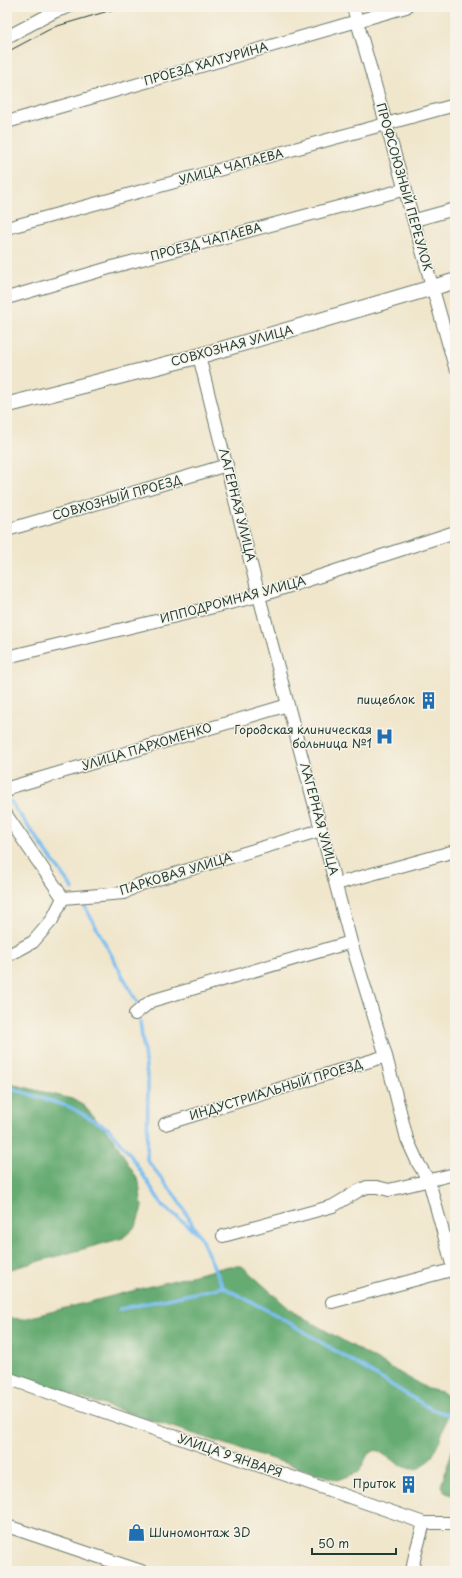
<svg xmlns="http://www.w3.org/2000/svg" width="462" height="1578" viewBox="0 0 462 1578" font-family="'Playpen Sans',sans-serif">
	<style>
		.forest { fill: #66ab72; stroke: #427453 }
		.lines { fill: none; stroke-linecap: round; stroke-linejoin: round }
		.stream { stroke: #7dbff3; stroke-width: 3.5 }
		.minor-casing { stroke: #687869; stroke-width: 14 }
		.tertiary-casing { stroke: #687869; stroke-width: 17 }
		.minor { stroke: #fff; stroke-width: 12 }
		.tertiary { stroke: #fff; stroke-width: 15 }
		.tram { stroke: #1f3d34; stroke-width: 1 }
		.labels { text-anchor: middle; stroke-width: 3; stroke-linejoin: round; paint-order: stroke }
		.street-label { font-size: 12px; fill: #1f3d34; stroke: #f7f3e8 }
		.poi-label { font-size: 12px; fill: #1f3d34; stroke: #f7f3e8; text-anchor: end }
	</style>
	<rect width="100%" height="100%" fill="#f7f3e8"/>
	<filter id="ink" filterUnits="userSpaceOnUse"><feTurbulence type="fractalNoise" baseFrequency=".025" numOctaves="2"/><feDisplacementMap in="SourceGraphic" scale="8" xChannelSelector="R" yChannelSelector="G"/><feConvolveMatrix kernelMatrix="1 2 1 2 8 2 1 2 1" color-interpolation-filters="sRGB"/></filter>
	<filter id="wash" filterUnits="userSpaceOnUse"><feTurbulence type="fractalNoise" baseFrequency=".012" numOctaves="4" result="noise"/><feDisplacementMap in="SourceGraphic" scale="16" xChannelSelector="R" yChannelSelector="G"/><feGaussianBlur stdDeviation="0.9" result="paint"/><feColorMatrix in="noise" values="0 0 0 0 0 0 0 0 0 0 0 0 0 0 0 0 0 1.4 0 .05"/><feComposite in="paint" operator="in"/></filter>
	<g filter="url(#wash)">
		<rect width="100%" height="100%" fill="#f0e6cc"/>
		<path class="forest" d="M7 1083 72 1099 84 1106 113 1138 139 1182 142 1207 136 1226 123 1238 7 1270Z
			M229 1266H242L293 1312 428 1389 442 1392 449 1397C450 1414 435 1472 412 1469 399 1467 388 1456 376 1450L368 1454 359 1472 338 1480 32 1382 17 1376 7 1369V1318L23 1319Z
			M455 1441V1494L452 1495 446 1493 441 1486Z"/>
		<g class="lines">
			<path class="stream" d="M10 801 73 889
				M83 903 137 1002
				M140 1021 148 1084 147 1160 177 1198 197 1232
				M7 1087 70 1107 109 1129 129 1153 163 1206 199 1234 223 1287 278 1316 431 1409 455 1417
				M120 1309 223 1287"/>
		</g>
	</g>
	<g filter="url(#ink)">
		<g class="lines">
			<defs>
				<path id="minor" d="M353 7 455 367
					M7 37 56 11 68 7
					M7 122 406 7
					M415 220 455 209
					M7 228 455 105
					M7 298 116 266 406 189
					M199 356 259 596 351 942 386 1056 407 1139 418 1163 429 1181 455 1275
					M7 530 227 465
					M7 657 259 596 455 532
					M7 791 8 788 288 705
					M7 816 63 898
					M336 884 455 851
					M7 956 33 942 52 920 63 898 124 893 138 885 321 830
					M135 1014 151 1001 351 942
					M165 1124 386 1056
					M223 1236 333 1206 358 1191 367 1187H377L389 1190 455 1174
					M332 1302 455 1269
					M7 1378 424 1523H455
					M7 1526 141 1571
					M412 1571 415 1555 424 1523"/>
				<path id="tertiary" d="M7 405 199 356 455 281"/>
			</defs>
			<use href="#minor" class="minor-casing"/>
			<use href="#tertiary" class="tertiary-casing"/>
			<use href="#minor" class="minor"/>
			<use href="#tertiary" class="tertiary"/>
			<path class="tram" d="M7 52 54 27 122 7"/>
		</g>
	</g>
	<defs>
		<symbol id="building-bare" viewBox="-9 -9 18 18"><path d="M-4-6H4V6H1V3H-1V6H-4ZM-2.5-4.3h1.7v1.8h-1.7ZM.8-4.3h1.7v1.8H.8ZM-2.5-1h1.7V.8h-1.7ZM.8-1h1.7V.8H.8Z" fill="#1f6fb2" stroke="#f7f3e8" stroke-width="2.5" paint-order="stroke"/></symbol>
		<symbol id="hospital-bare" viewBox="-9 -9 18 18"><path d="M-5-5h3v3.5h4V-5h3V5h-3V1.5h-4V5h-3Z" fill="#1f6fb2" stroke="#f7f3e8" stroke-width="2.5" paint-order="stroke"/></symbol>
		<symbol id="shop-bare" viewBox="-9 -9 18 18"><path d="M-5-2.5h2.3a2.7 3.5 0 0 1 5.4 0H5L5.5 6h-11ZM-1.5-2.5h3a1.5 2.3 0 0 0-3 0Z" fill="#1f6fb2" stroke="#f7f3e8" stroke-width="2.5" paint-order="stroke"/></symbol>
	</defs>
	<g fill-rule="evenodd">
		<use href="#building-bare" x="416" y="688" width="25" height="25"/>
		<use href="#hospital-bare" x="372" y="724" width="25" height="25"/>
		<use href="#building-bare" x="396" y="1472" width="25" height="25"/>
		<use href="#shop-bare" x="124" y="1520" width="25" height="25"/>
	</g>
	<g class="labels">
		<g class="street-label">
			<text transform="translate(206 64) rotate(-16)" y="4">ПРОЕЗД ХАЛТУРИНА</text>
			<text transform="translate(231 167) rotate(-15)" y="4">УЛИЦА ЧАПАЕВА</text>
			<text transform="translate(404 187) rotate(74)" y="4">ПРОФСОЮЗНЫЙ ПЕРЕУЛОК</text>
			<text transform="translate(206 242) rotate(-15)" y="4">ПРОЕЗД ЧАПАЕВА</text>
			<text transform="translate(232 346) rotate(-15)" y="4">СОВХОЗНАЯ УЛИЦА</text>
			<text transform="translate(117 498) rotate(-16)" y="4">СОВХОЗНЫЙ ПРОЕЗД</text>
			<text transform="translate(237 505) rotate(76)" y="4">ЛАГЕРНАЯ УЛИЦА</text>
			<text transform="translate(233 600) rotate(-15)" y="4">ИППОДРОМНАЯ УЛИЦА</text>
			<text transform="translate(147 747) rotate(-17)" y="4">УЛИЦА ПАРХОМЕНКО</text>
			<text transform="translate(319 819) rotate(75)" y="4">ЛАГЕРНАЯ УЛИЦА</text>
			<text transform="translate(176 874) rotate(-17)" y="4">ПАРКОВАЯ УЛИЦА</text>
			<text transform="translate(276 1090) rotate(-17)" y="4">ИНДУСТРИАЛЬНЫЙ ПРОЕЗД</text>
			<text transform="translate(230 1456) rotate(19)" y="4">УЛИЦА 9 ЯНВАРЯ</text>
		</g>
		<g class="poi-label">
			<text x="415" y="704">пищеблок</text>
			<text x="372" y="734">Городская клиническая<tspan x="372" dy="14">больница №1</tspan></text>
			<text x="396" y="1488">Приток</text>
			<text x="149" y="1537" text-anchor="start">Шиномонтаж 3D</text>
		</g>
	</g>
	<rect width="462" height="1578" fill="none" stroke="#f7f3e8" stroke-width="24"/>
	<path d="M312 1548v6h84v-6" fill="none" stroke="#1f3d34" stroke-width="2"/>
	<text x="318" y="1548" font-size="12" fill="#1f3d34" stroke="#f7f3e8" stroke-width="3" paint-order="stroke">50 m</text>
</svg>
